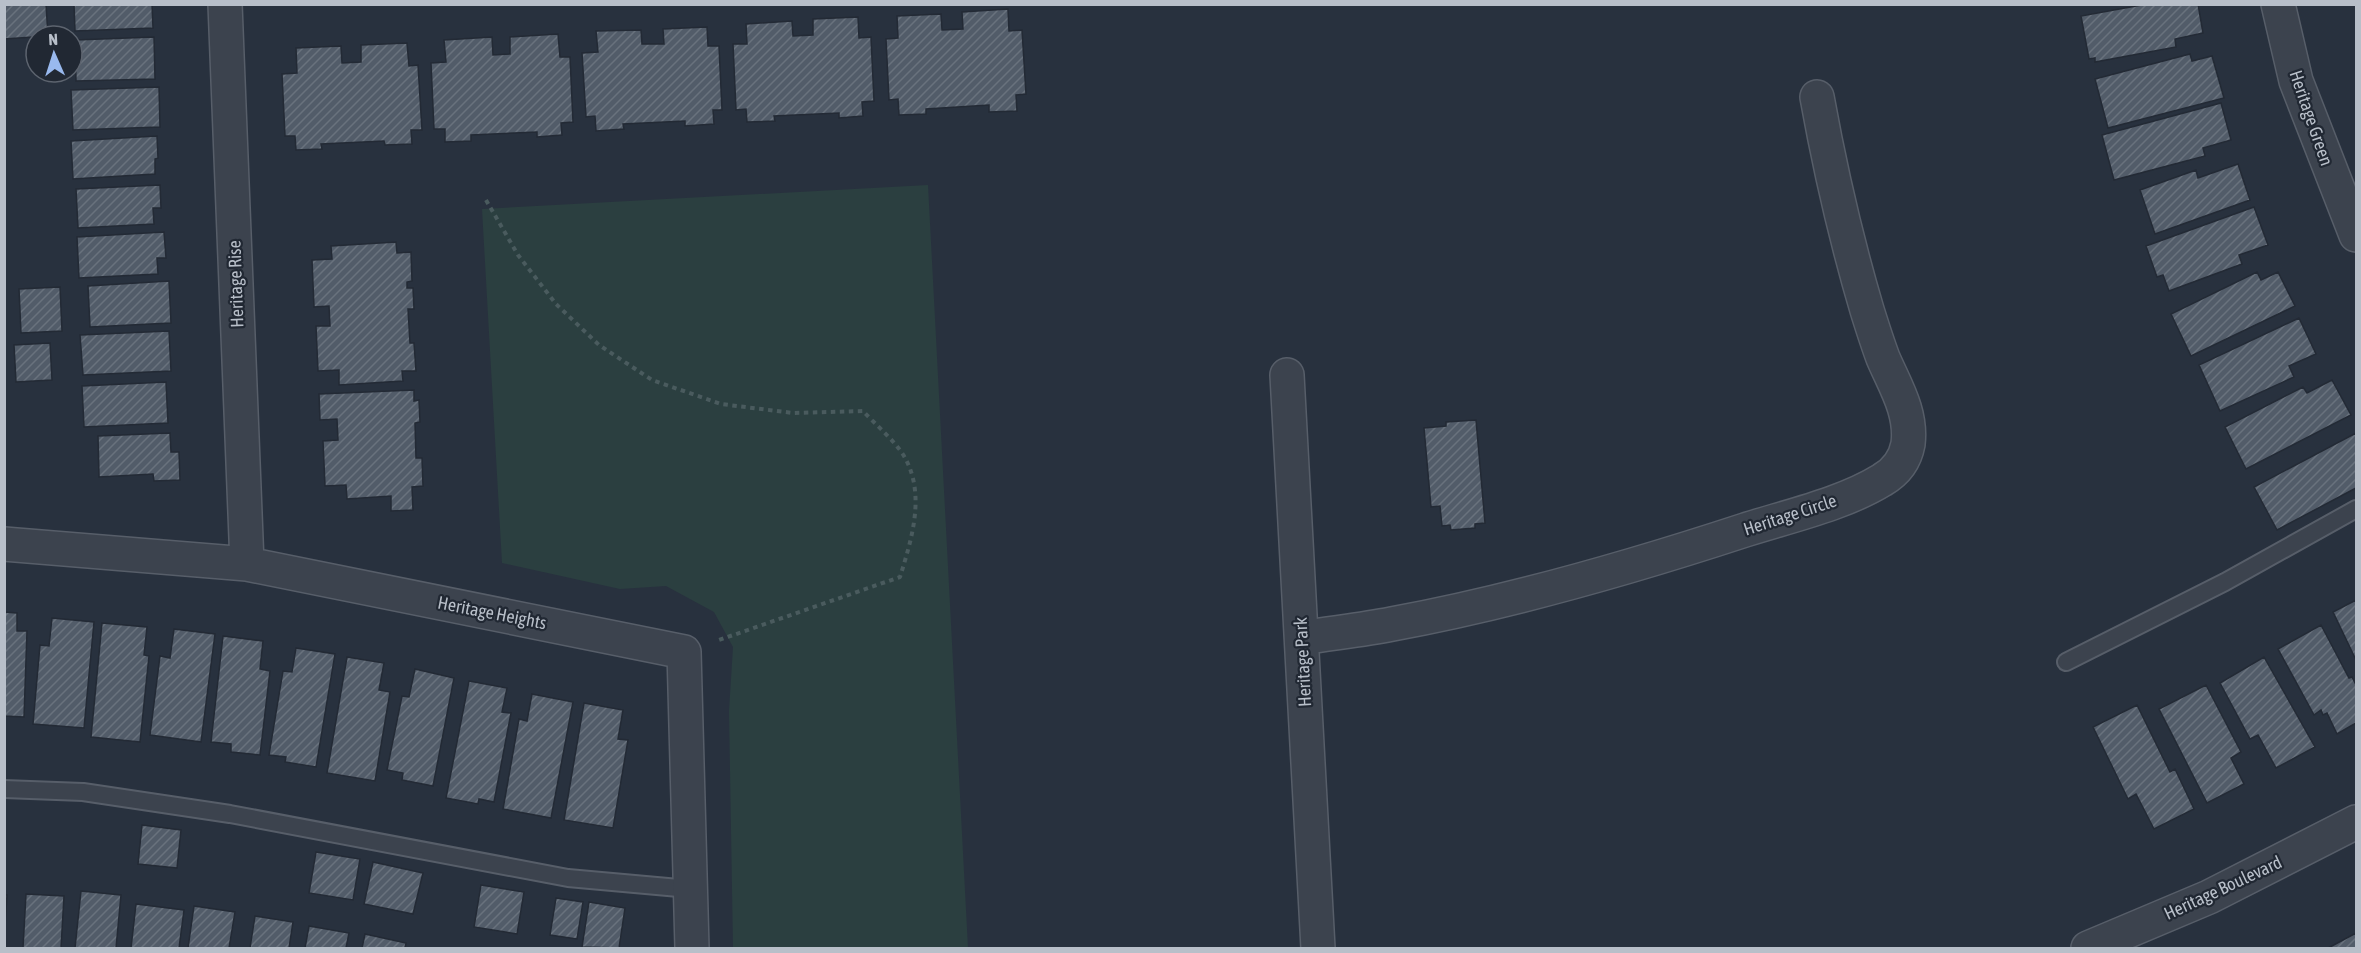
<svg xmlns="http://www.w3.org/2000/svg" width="2361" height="953" viewBox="0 0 2361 953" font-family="'Asap Condensed',sans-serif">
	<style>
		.green { fill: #2b3f40 }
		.building { fill: url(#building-hatch); stroke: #232a35; stroke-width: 1.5 }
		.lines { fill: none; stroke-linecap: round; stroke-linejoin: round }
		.service-casing { stroke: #575e69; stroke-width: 20 }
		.minor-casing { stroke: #575e69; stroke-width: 36 }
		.path { stroke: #4a5b5e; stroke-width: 4; stroke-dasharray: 4.5 4.5; stroke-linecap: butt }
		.service { stroke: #3c434e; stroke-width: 16 }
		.minor { stroke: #3c434e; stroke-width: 33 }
		.labels { text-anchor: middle; stroke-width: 4.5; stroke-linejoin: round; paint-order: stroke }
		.street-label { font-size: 18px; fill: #b8bfc9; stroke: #212833 }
	</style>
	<defs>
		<pattern id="building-hatch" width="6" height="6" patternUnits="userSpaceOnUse" patternTransform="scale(1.5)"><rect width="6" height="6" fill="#525c69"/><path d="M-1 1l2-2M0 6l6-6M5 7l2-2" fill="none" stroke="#69727d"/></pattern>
	</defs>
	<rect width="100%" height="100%" fill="#28313e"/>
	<path class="green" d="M928 185 968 948H733L729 711 733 647 714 612 666 586 620 589 502 563 482 209Z"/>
	<path class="building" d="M4 4H46L48 36 4 39Z
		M74 4H152L153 28 75 31Z
		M2147 4H2198L2203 33 2175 39 2176 47 2095 62V58L2089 59 2081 16Z
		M1008 9 1009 31 1022 30 1026 94 1016 95 1017 111 989 112V105L926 109V114L899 115 898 99 889 100 886 39 898 38 897 16 941 14 942 30 963 29 962 12Z
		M858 17 859 38 871 37 874 101 862 102 863 116 839 118V113L774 116 775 121 747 122 746 109 736 110 733 44H747L746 24 792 21 793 36 813 35V19Z
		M707 27 708 46H719L722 110H713L714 124 685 126V121L623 124 624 129 596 131 595 116 586 117 582 53 598 52 596 31 641 30 642 44H664L663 29Z
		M558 34 560 57H570L573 122 561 123 562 135 537 137V132L471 135V141L445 142V129H434L431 63 446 62 444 40 492 37 493 55 510 54V37Z
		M154 37 155 79 76 81 75 40Z
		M407 43 409 66 418 65 422 130H411L412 144 385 145 384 141 321 144 322 149 296 150 295 136H285L282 74 297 73 296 48 341 46 342 63 361 62V45Z
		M2190 54 2192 61 2212 56 2224 98 2108 128 2095 79Z
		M159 87 160 127 73 130 71 90Z
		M2221 103 2231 140 2203 148 2205 156 2114 180 2102 135Z
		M157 136 158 158 155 159V174L73 179 71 141Z
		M2238 164 2250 200 2155 234 2140 190 2196 170 2198 178Z
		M160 185 161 208H153L154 224 78 228 76 189Z
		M2254 207 2268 245 2239 255 2242 264 2169 291 2163 275 2157 277 2146 246Z
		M164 232 166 258H157L158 274 79 278 77 237Z
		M396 242 397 253 411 252 412 281 407 282V288H413L414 309H408L410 343H414L416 371H402L403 381 339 385V370L318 371 316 326H330L329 306 314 307 312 260 332 259 331 246Z
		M2257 272 2261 280 2278 272 2295 306 2191 356 2171 314Z
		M169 281 171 323 90 327 88 286Z
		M60 287 62 331 21 333 19 289Z
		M2299 318 2316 354 2289 366 2294 377 2220 411 2199 365Z
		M169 331 171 371 83 375 80 335Z
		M50 343 52 380 16 382 14 345Z
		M2332 380 2351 415 2246 469 2225 427 2303 387 2307 393Z
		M166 382 168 423 84 427 82 386Z
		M414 390V401L419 400 420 422 415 423 416 458H422L423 486 412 487 413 510 391 511V496L347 499 346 485 325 486 323 441 338 440 337 419 320 420 319 394Z
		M1476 420 1485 523 1475 524V528L1451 530 1450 525 1442 526 1440 506 1431 507 1424 428 1446 426V422Z
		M170 433 171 452H179L180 480 154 481 153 474 99 477 98 436Z
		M2356 433V488L2277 530 2254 487Z
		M2356 600V660L2333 612Z
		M4 612 17 613V631H27L24 717 4 716Z
		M52 618 94 622 84 728 33 724 40 645 49 646Z
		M102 623 147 627 144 655 149 656 140 742 91 737Z
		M2321 625 2349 678 2352 677 2356 685V723L2337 734 2327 713 2323 715 2321 710 2314 715 2278 649Z
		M174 629 215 634 201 742 150 735 160 656 170 658Z
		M223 636 263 641 260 669 270 671 260 755 231 752V744L211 742Z
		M296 648 335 654 316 767 285 762 286 757 269 755 283 671 292 672Z
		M347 657 384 663 379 690 390 692 375 781 327 773Z
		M2264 657 2315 747 2276 768 2258 735 2250 739 2220 683Z
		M415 669 454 678 433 786 402 780 403 773 387 770 402 696 409 697Z
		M469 681 507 688 502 712 511 713 494 802 479 799 478 804 446 798Z
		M2206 685 2241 752 2231 758 2244 784 2207 803 2159 709Z
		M532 694 573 702 551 818 503 809 519 719 527 721Z
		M584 703 623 710 618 739 628 740 613 828 564 820Z
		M2137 705 2170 772 2175 769 2194 809 2154 829 2136 794 2128 799 2093 727Z
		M142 825 181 830 177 868 138 864Z
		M316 852 360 859 353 900 309 893Z
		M373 862 423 873 413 914 364 904Z
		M481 885 524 892 517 934 474 927Z
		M81 891 121 895 116 948H75Z
		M26 894 64 896 61 948H23Z
		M4 895H7L4 940Z
		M556 898 583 902 577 939 550 935Z
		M589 902 625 908 619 948 582 947Z
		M136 904 184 910 179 948H131Z
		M194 906 235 912 229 948H188Z
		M255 916 293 922 289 948H250Z
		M309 926 349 933 346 948H305Z
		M2356 933V948H2331L2330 947Z
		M365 934 406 943 405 948H362Z"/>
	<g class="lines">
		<defs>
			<path id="service" d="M2066 662 2225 582 2356 509
				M4 789 83 792 230 814 568 878 690 889"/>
			<path id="minor" d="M225 4 247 564
				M2278 4 2296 81 2356 235
				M1287 375 1318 948
				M4 544 247 564 684 652 692 948
				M1302 638C1332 633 1362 630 1392 624 1512 602 1629 568 1745 530 1789 516 1843 504 1882 480 1896 472 1905 460 1908 444 1912 412 1895 386 1883 358 1877 342 1872 326 1867 310 1846 239 1830 169 1817 97
				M2088 948 2209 897 2356 822"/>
		</defs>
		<use href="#service" class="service-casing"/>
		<use href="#minor" class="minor-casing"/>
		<path class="path" d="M486 200 518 255 556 304 599 345 652 380 721 404 793 413 863 411C875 424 895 441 904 456 926 494 912 538 900 577L719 640"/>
		<use href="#service" class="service"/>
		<use href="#minor" class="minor"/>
	</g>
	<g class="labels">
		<g class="street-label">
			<text transform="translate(2311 118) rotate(71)" y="6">Heritage Green</text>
			<text transform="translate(236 284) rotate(-92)" y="6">Heritage Rise</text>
			<text transform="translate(1790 515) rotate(-18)" y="6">Heritage Circle</text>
			<text transform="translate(492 613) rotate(11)" y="6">Heritage Heights</text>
			<text transform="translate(1303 662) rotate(-93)" y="6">Heritage Park</text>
			<text transform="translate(2223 888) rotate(-25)" y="6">Heritage Boulevard</text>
		</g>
	</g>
	<rect width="2361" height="953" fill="none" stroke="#b8bfc9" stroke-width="12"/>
	<g transform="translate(54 54) rotate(357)"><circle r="28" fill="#212833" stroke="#5d646f" stroke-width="1.5"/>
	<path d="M0-4.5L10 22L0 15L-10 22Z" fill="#99b9ee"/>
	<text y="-9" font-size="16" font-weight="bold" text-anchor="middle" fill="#b8bfc9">N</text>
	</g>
</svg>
